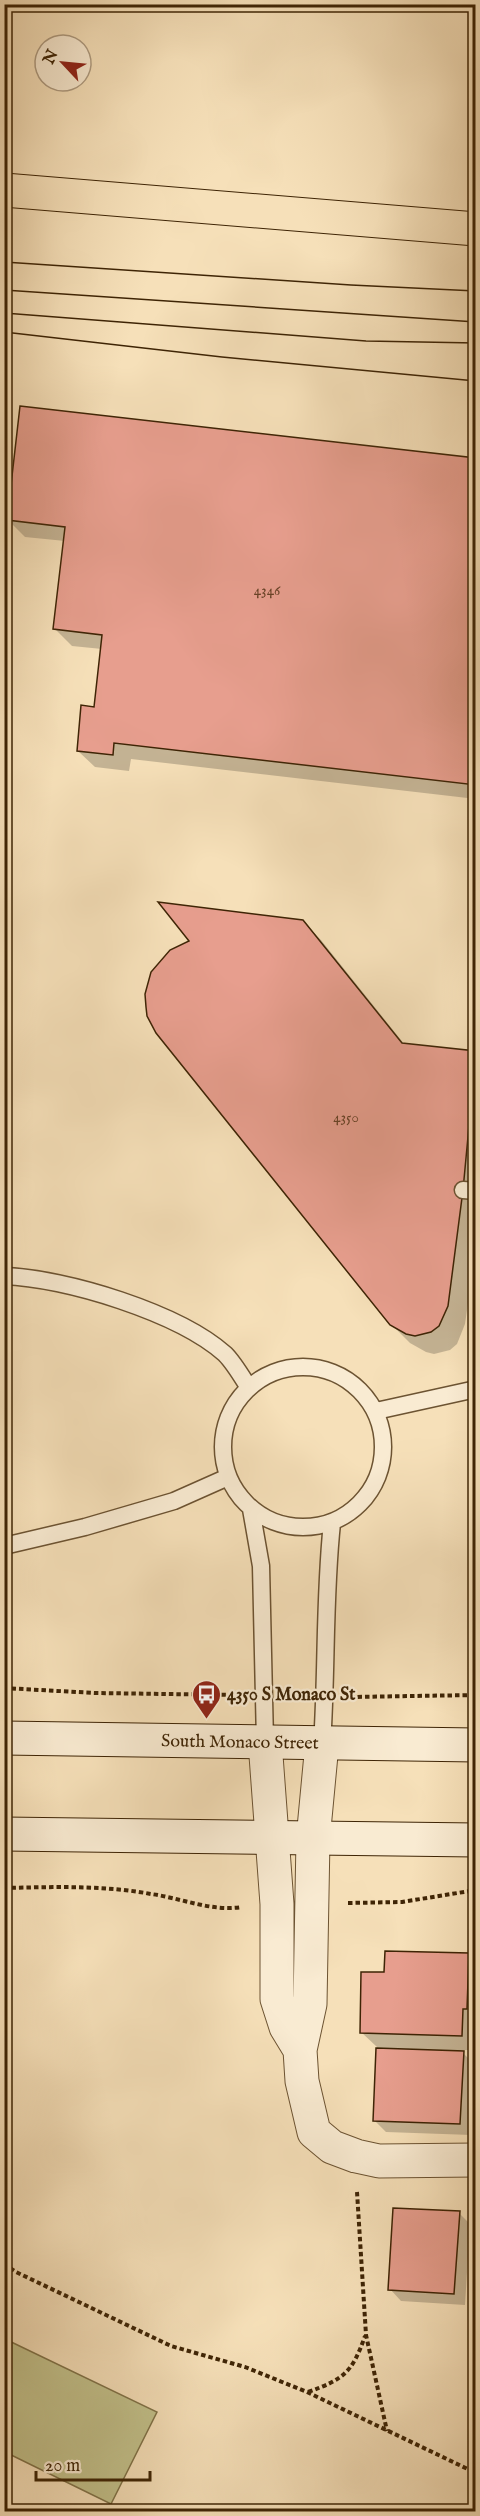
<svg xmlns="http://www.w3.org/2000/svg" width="480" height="2516" viewBox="0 0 480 2516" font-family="'IM FELL English',serif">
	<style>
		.green { fill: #c2c18b; stroke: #807248; stroke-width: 1.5 }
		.shadow { fill: #0003 }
		.building { fill: #e79e8e; stroke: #3e2405; stroke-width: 1.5 }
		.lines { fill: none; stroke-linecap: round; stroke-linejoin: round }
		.lane-casing { stroke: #6c5332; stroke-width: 19 }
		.street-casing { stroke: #6c5332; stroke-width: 35 }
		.secondary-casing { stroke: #3e2405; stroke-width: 35 }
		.highway-casing { stroke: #3e2405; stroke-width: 35 }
		.path { stroke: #3e2405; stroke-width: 4; stroke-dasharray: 4.5 3; stroke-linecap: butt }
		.lane { stroke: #f9ebd2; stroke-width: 16 }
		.street { stroke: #f9ebd2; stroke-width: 33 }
		.secondary { stroke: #f9ebd2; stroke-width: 33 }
		.highway { stroke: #f6e0b9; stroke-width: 33 }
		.tram { stroke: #3e2405; stroke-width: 1.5 }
		.labels { text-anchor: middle; stroke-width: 4.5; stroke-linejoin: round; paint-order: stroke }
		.number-label { font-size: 15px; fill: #684227 }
		.poi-label { font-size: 18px; font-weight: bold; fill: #3e2405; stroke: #f9ebd2; text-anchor: start }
		.street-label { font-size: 18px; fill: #3e2405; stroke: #f9ebd2 }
	</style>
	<rect width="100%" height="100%" fill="#f6e0b9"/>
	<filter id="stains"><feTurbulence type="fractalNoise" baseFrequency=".00333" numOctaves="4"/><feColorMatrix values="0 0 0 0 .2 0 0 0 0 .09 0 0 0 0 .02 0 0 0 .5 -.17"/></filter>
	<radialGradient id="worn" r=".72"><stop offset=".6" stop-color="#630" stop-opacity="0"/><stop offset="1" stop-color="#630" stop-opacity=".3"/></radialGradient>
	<path class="green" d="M5 2339 157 2412 111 2504 5 2452Z"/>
	<path class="shadow" d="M476 460V799L131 759 129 771 95 767 78 751 95 708 102 649 72 646 55 629 65 541 25 537 8 520Z
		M302 921 321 940 405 1045 475 1052 476 1247 465 1324 457 1344 450 1350 434 1354 426 1352 410 1343 391 1324Z
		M468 1955 476 1962V2050H460L474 2064 471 2135 386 2132 374 2120 377 2047 361 2032 386 1974Z
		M459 2213 470 2224 465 2305 401 2301 390 2289Z"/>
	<path class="building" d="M20 406 476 458V785L114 743 113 755 77 751 81 705 94 707 102 635 53 629 65 527 7 520Z
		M158 902 303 920 402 1043 476 1051 463 1190 448 1306 439 1326 431 1332 415 1336 406 1334 390 1325 156 1033 147 1016 146 1007 145 994 151 972 170 950 189 941Z
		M385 1951 469 1953 467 2009H463L462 2036 360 2033 361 1972H384Z
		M376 2048 464 2051 460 2124 373 2121Z
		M393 2208 460 2211 454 2294 388 2290Z
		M476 2215V2316H471Z"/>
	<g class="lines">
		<defs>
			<path id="lane" d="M463 1190 476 1191
				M4 1276C66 1278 179 1313 225 1354 234 1363 242 1377 249 1388
				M223 1447a80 80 0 1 1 160 0a80 80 0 1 1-160 0Z
				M376 1411 476 1389
				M251 1509 261 1566 265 1742
				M4 1546 85 1527 174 1501 228 1477
				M322 1744C327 1670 324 1597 332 1523"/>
			<path id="street" d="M265 1742 277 1904V1999L286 2027 300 2050
				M322 1744 313 1839 310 2004 300 2050 302 2081 314 2132 332 2147 356 2156 379 2161 476 2160"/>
			<g id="secondary">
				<path id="s1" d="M4 1738 476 1745"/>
				<path d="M4 1834 476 1840"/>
			</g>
			<path id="highway" d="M4 190 476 229"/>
		</defs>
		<use href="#lane" class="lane-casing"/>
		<use href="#street" class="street-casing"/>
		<use href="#secondary" class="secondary-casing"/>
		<use href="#highway" class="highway-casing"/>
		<path class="path" d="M4 1688 95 1693 238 1695
			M350 1697 476 1695
			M4 1888C53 1887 104 1885 151 1894 181 1898 212 1912 242 1907
			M348 1903 402 1902 476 1890
			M357 2192 366 2335 387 2431
			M4 2264 16 2272 171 2346 245 2367 307 2392 476 2473
			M308 2392C344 2379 352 2373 365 2336"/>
		<use href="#lane" class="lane"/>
		<use href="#street" class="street"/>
		<use href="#secondary" class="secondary"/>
		<use href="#highway" class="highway"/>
		<path class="tram" d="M4 262 351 285 476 291
			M4 290 476 322
			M4 313 366 341 476 343
			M4 332 222 357 476 381"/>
	</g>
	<defs>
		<symbol id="bus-pin" viewBox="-11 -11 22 30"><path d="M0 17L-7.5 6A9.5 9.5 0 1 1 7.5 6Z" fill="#8f2418" stroke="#f9ebd2"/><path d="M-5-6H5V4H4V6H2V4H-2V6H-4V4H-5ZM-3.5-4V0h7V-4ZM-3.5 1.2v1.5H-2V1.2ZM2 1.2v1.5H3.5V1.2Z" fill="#fff"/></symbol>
	</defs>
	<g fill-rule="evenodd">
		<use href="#bus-pin" x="190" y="1678" width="33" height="45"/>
	</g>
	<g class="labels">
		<g class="number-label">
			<text x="267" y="595">4346</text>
			<text x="346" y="1122">4350</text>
		</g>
		<g class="poi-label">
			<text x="227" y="1700">4350 S Monaco St</text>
		</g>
		<g class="street-label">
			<text dy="6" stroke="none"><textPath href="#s1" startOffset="236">South Monaco Street</textPath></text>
		</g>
	</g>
	<rect width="480" height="2516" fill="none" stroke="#f6e0b9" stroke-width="24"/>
	<rect x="6" y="6" width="468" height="2504" fill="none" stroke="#3e2405" stroke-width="3"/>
	<rect x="12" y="12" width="456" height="2492" fill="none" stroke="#3e2405" stroke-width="1.5"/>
	<g transform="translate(63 63) rotate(296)"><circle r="28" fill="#f9ebd2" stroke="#ae9b80" stroke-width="1.5"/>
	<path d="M0-4.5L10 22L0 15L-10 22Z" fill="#8f2418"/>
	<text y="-9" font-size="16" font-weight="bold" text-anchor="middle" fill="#3e2405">N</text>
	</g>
	<path d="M36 2471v9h114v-9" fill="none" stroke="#3e2405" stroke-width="3"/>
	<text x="45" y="2471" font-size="18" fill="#3e2405" stroke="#f9ebd2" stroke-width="4.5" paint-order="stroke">20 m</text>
	<rect width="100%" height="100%" filter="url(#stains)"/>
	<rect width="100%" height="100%" fill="url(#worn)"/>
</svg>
